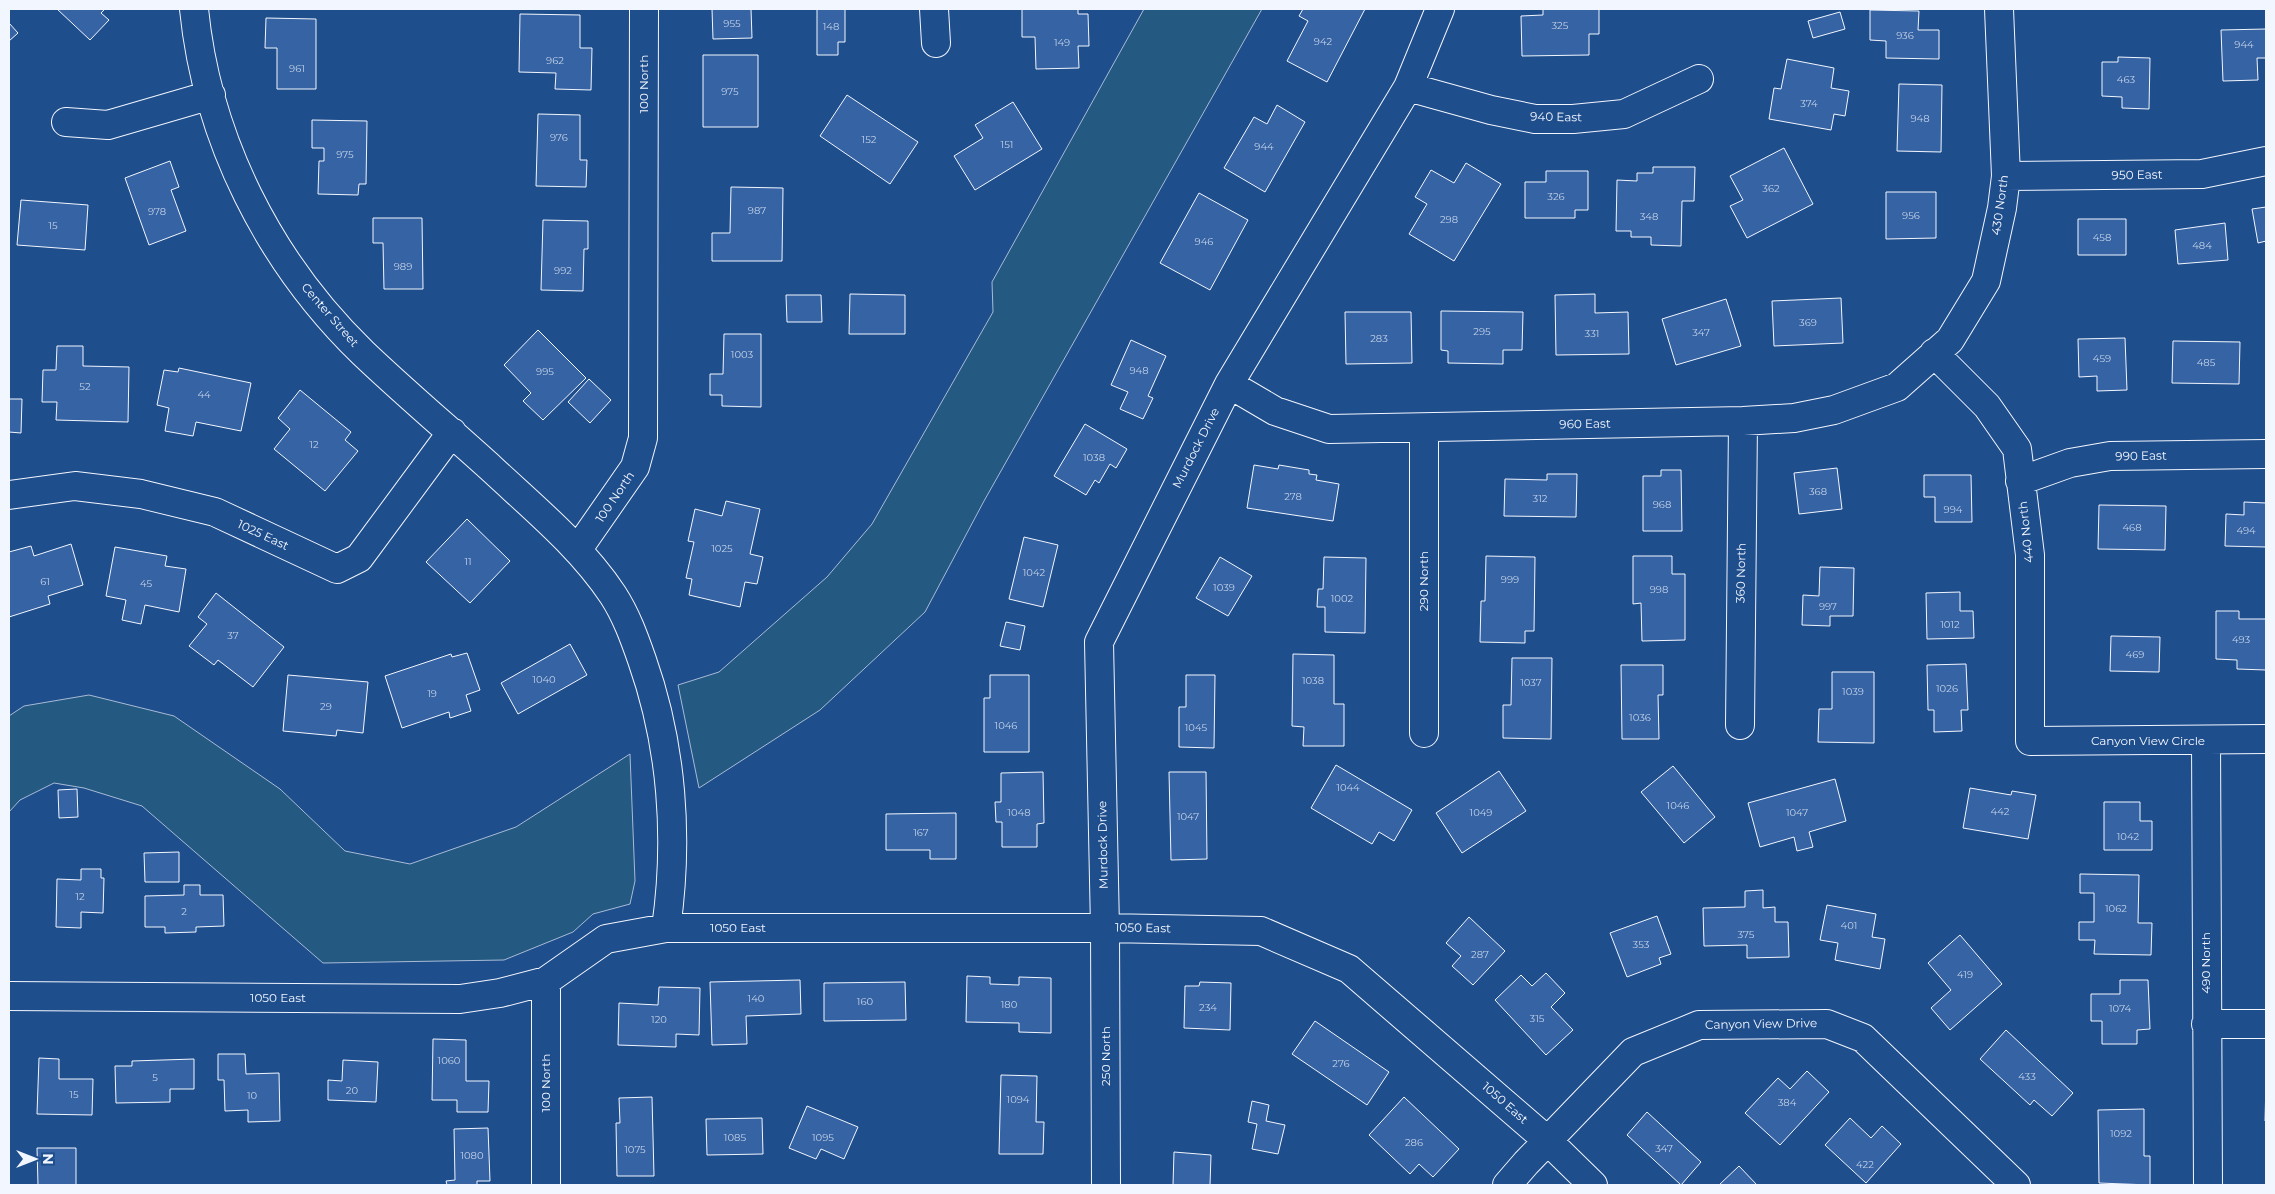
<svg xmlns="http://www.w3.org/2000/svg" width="2275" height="1194" viewBox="0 0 2275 1194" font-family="Montserrat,sans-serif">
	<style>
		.green { fill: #245a82; stroke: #a8bbd7 }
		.building { fill: #3563a3; stroke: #f2f6ff }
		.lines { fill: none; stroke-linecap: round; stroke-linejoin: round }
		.minor-casing { stroke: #f2f6ff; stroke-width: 30 }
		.minor { stroke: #1f4e8c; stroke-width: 28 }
		.labels { text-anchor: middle; stroke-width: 4; stroke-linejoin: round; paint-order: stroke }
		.number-label { font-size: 10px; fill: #c3d1e8 }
		.street-label { font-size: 12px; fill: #f2f6ff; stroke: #1f4e8c }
	</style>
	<rect width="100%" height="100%" fill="#1f4e8c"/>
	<path class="green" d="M1144 9H1262L984 501 925 612 820 710 699 788 678 685 719 672 827 577 872 524 993 312 992 282Z
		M89 695 174 716 280 789 345 851 410 864 516 827 630 754 635 881 630 904 593 914 573 932 504 960 323 963 142 806 84 788 54 783 20 800 9 812V716L24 706Z"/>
	<path class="building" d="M57 9H105L101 13 109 20 90 40Z
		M712 9H751L752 38 713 39Z
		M817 9H845V42H838V55H817Z
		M1022 9H1078V14H1088L1089 46H1078L1079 68 1036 69 1035 37H1022Z
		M1303 9H1365L1327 82 1287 61 1308 21 1299 16Z
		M1543 9H1599V34H1589V55L1522 56 1521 16 1543 15Z
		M1870 10 1919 11 1918 30H1939V59L1886 58V41L1870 40Z
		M1840 12 1845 29 1813 38 1808 21Z
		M520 14 580 15V48H592L591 90 555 89 556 73 519 72Z
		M266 18 316 19V89H277V48H265Z
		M9 23 18 33 9 41Z
		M2266 29V58H2257L2258 80 2223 81 2221 30Z
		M703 55H758V127H703Z
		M2118 57 2150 58 2149 109 2122 108V97L2102 96V62H2118Z
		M1787 59 1834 68 1831 88 1849 91 1845 116 1834 114 1831 130 1769 119 1774 88 1781 89Z
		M1899 84 1942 85 1941 152 1897 151Z
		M847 95 918 142 890 184 820 136Z
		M1013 102 1042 149 975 190 954 156 983 138 975 125Z
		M1277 105 1305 122 1265 192 1224 168 1254 117 1267 124Z
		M538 114 580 115V160H587L586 187 536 186Z
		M312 120 367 121 366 184H359L358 195 318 194 319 161H324V148H312Z
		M1784 148 1813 204 1747 238 1730 206 1743 200 1730 176Z
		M170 161 179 187 171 190 186 231 149 245 125 178Z
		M1466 163 1501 184 1454 261 1409 234 1427 204 1415 197 1431 170 1454 183Z
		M1653 167H1695L1694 201H1682L1681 246 1651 245V237H1631V231H1616L1617 180 1637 181V173H1653Z
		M1546 171H1588V210H1575V218H1525V182H1546Z
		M731 187 783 188 782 261H712V233H730Z
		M1886 192H1936V238L1886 239Z
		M1199 193 1248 220 1210 290 1160 263Z
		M21 200 88 205 85 250 17 245Z
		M2266 207V241L2258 243 2252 209Z
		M373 218H422L423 289H384L383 243H373Z
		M2078 219H2126V255H2078Z
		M543 220 588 221V249H584L583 291 541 290Z
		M2225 223 2228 260 2178 264 2175 230Z
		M850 294 905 295V334H849Z
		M1595 294V313L1628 312 1629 354 1556 355 1555 295Z
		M786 295H821L822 322H787Z
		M1841 298 1843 343 1774 346 1772 301Z
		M1726 299 1741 346 1676 365 1662 319Z
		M1441 311 1523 312 1522 350H1503V364L1448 363V351L1441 350Z
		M1345 312H1411L1412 363 1346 364Z
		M538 330 586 378 543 420 523 401 531 393 504 365Z
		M724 334H761V407L722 406V395H710V374H723Z
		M2125 338 2127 390 2097 391V376L2079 377 2078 339Z
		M1131 340 1166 356 1148 396 1153 398 1143 419 1120 409 1128 392 1111 385Z
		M2173 341 2240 342 2239 384 2172 383Z
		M57 346H83V366L129 367 128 422 56 420 57 402H42L43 370H56Z
		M179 368 251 383 241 431 196 422 193 436 165 431 169 408 157 405 164 370 178 372Z
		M589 379 611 400 590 423 568 402Z
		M300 390 351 432 345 440 358 451 325 491 274 449 290 429 278 418Z
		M9 399H22L21 433 9 432Z
		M1085 424 1127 449 1116 468 1110 464 1099 483 1095 480 1086 495 1054 476Z
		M1254 465 1278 469 1279 465 1309 470V474L1317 475 1316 480 1339 484 1333 521 1247 508Z
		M1837 468 1842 509 1799 514 1794 473Z
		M1661 470H1681L1682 531H1643V476H1661Z
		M1547 474H1577L1576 517 1504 516 1505 479 1547 480Z
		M1924 475H1971L1972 522H1935V497H1924Z
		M726 501 760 509 750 554 763 557 757 584 745 582 740 607 689 595 692 579 686 578 694 542 688 541 695 509 722 516Z
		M2244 502 2266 503V547L2225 546 2226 514 2244 515Z
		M2099 505 2166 506 2165 550 2098 549Z
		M467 519 510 561 470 603 426 562Z
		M1024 537 1058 545 1043 607 1009 599Z
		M71 544 83 585 48 596 50 604 9 617V552L31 546 34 556Z
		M115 547 167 556 165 566 186 569 179 612 145 605 141 624 122 620 126 600 106 596Z
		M1486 556 1535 557 1534 631H1525V643L1480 642 1481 601H1485Z
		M1633 556H1672V574H1685V640L1642 641 1641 603 1633 604Z
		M1220 557 1252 576 1228 616 1196 598Z
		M1324 557 1366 558 1365 633 1325 632V607H1317L1318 589H1323Z
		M1820 567 1854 568 1853 616H1830V626L1802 625 1803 595 1819 596Z
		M1960 592V611H1973L1974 638 1927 639 1926 593Z
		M216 593 284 647 253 687 218 660 214 665 189 646 207 624 198 617Z
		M2216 611H2239V619H2266V670L2237 669V660L2216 659Z
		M1006 622 1025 626 1020 650 1000 646Z
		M2111 636 2160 637 2159 672 2110 671Z
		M570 644 587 675 518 714 501 683Z
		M467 653 480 690 466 695 471 711 450 718 449 712 402 728 385 676 451 654 452 657Z
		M1293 654 1334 655V704H1344V746H1303L1304 727 1292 726Z
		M1512 658H1552L1551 739 1503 738V705H1511Z
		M1966 664 1968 710H1961L1962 731 1934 732V710H1928L1927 665Z
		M1621 665H1663V695H1658L1659 739H1622Z
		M1832 672H1874V743L1818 742 1819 709H1832Z
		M288 675 368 682 363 733 337 730 336 736 283 731Z
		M990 675H1029V752H984V698H990Z
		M1186 675H1215L1214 748 1179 747V707H1186Z
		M1336 765 1412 810 1394 841 1379 832 1372 844 1311 808Z
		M1673 766 1715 817 1684 843 1641 792Z
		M1499 771 1526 811 1462 853 1436 813Z
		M1043 772 1044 823 1037 824V847H1002V822H996L995 802H1001V773Z
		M1169 772H1206L1207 859 1171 860Z
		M1835 779 1846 821 1809 832 1813 847 1797 851 1794 837 1760 847 1748 803Z
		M1970 788 2011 795 2012 791 2036 795 2028 839 1963 828Z
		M77 789 78 817 59 818 58 790Z
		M2104 802H2140V821H2152V850H2104Z
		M956 813V859H930V850H886V814Z
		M179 852V882H145L144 853Z
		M81 869H101V878H104L103 913 81 912V928L56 927 57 879 81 880Z
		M2080 874 2139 875 2138 923H2152L2151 955 2094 954 2095 940H2079V922H2094V893H2080Z
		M184 885H200V895H223L224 926 196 927V932L165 933V927H145V896L184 895Z
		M1763 890V908L1775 907V922H1788L1789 957 1747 958V945L1704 946 1703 908 1745 907V891Z
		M1827 905 1876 914 1872 937 1885 939 1880 969 1835 960 1838 943 1820 940Z
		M1657 916 1671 954 1659 958 1661 964 1627 977 1610 933Z
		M1469 917 1505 951 1473 985 1452 966 1461 956 1446 943Z
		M1960 935 2002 984 1950 1030 1931 1008 1951 990 1928 963Z
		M1546 973 1565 993 1551 1007 1573 1030 1546 1055 1495 1000 1521 975 1532 986Z
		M967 976 990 977V984L1019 985V977L1051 978V1033L1019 1032V1023L966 1022Z
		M800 980 801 1014 746 1016 747 1044 712 1045 710 982Z
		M2120 980H2148L2150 1029 2137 1030V1044H2102V1021H2091V994H2120Z
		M905 982 906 1020 824 1021V983Z
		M1200 982 1231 983 1230 1030 1184 1028 1185 986H1199Z
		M659 987 700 988 699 1035 676 1034V1047L618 1045 619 1003 658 1005Z
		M1315 1021 1389 1072 1367 1105 1292 1054Z
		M2006 1030 2073 1093 2052 1116 2034 1100 2030 1105 1980 1059Z
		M433 1039 466 1040V1081H489L488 1112H457V1100H432Z
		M218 1054H245L246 1074 279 1073 280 1121 248 1122V1110L225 1111 224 1080H218Z
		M39 1058 59 1059V1079H93L92 1115 37 1114Z
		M194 1059V1089H170V1102L116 1103 115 1066H132V1061Z
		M343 1060 378 1062 376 1102 328 1100V1080L342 1081Z
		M1807 1071 1829 1092 1780 1145 1745 1113 1778 1078 1790 1089Z
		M1001 1075 1037 1076 1036 1122H1044L1043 1154H999Z
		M2266 1081V1121H2265Z
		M652 1097 654 1176H617L616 1123H620L619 1098Z
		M1404 1097 1459 1149 1433 1177 1419 1164 1410 1174 1369 1135Z
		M1252 1101 1269 1105 1266 1121 1285 1125 1278 1154 1252 1149 1257 1124 1248 1122Z
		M807 1106 858 1127 844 1159 821 1149 816 1159 789 1148Z
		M2144 1109V1156H2150V1185L2099 1183 2098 1110Z
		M1647 1112 1701 1162 1681 1185 1627 1135Z
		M762 1118 763 1154 707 1155 706 1119Z
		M1850 1118 1871 1138 1882 1126 1901 1144 1866 1183 1825 1145Z
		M488 1128 490 1181H477V1185H447L446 1181 455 1180 454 1129Z
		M37 1148H76V1185H38Z
		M1174 1152 1211 1155 1210 1185H1173Z
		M1739 1166 1757 1185H1719Z"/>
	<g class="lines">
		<defs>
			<path id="minor" d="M194 9C207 139 269 262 363 353 405 393 450 431 493 470 535 509 581 547 613 595 626 615 634 637 642 660 672 745 679 838 666 928
				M934 9 936 43
				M1408 87 1491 110 1535 119H1573L1624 114 1699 79
				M66 122 108 125 211 95
				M2006 176 2202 174 2266 161
				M1934 353 1987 406 2017 449 2030 555V741L2266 739
				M1229 384 1275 411 1329 429 1743 421 1794 418 1834 410 1897 387 1950 340 1986 281 2002 208 2006 176 1999 9
				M1424 428V733
				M2020 481 2070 463 2110 456 2266 454
				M9 495 75 486 141 494 215 512 337 569 359 558 452 432
				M578 549 635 467 643 438 644 9
				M1740 725 1743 421
				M2206 740 2208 1185
				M546 981V1185
				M9 996 460 999 500 993 546 981 606 939 666 928H1105L1261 931 1349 969 1548 1141 1593 1185
				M2206 1024H2266
				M1106 1185 1105 928 1099 642 1229 384 1408 87 1440 9
				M1507 1185 1526 1163 1633 1052 1699 1025 1827 1024 1863 1038 2016 1185"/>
		</defs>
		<use href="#minor" class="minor-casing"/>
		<use href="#minor" class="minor"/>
	</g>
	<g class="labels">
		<g class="number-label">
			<text x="732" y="27">955</text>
			<text x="1560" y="29">325</text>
			<text x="831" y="30">148</text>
			<text x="1905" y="39">936</text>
			<text x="1323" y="45">942</text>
			<text x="1062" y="46">149</text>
			<text x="2244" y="48">944</text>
			<text x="555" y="64">962</text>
			<text x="297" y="72">961</text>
			<text x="2126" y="83">463</text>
			<text x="730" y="95">975</text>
			<text x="1809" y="107">374</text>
			<text x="1920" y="122">948</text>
			<text x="559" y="141">976</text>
			<text x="869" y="143">152</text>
			<text x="1007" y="148">151</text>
			<text x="1264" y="150">944</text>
			<text x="345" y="158">975</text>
			<text x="1771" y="192">362</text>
			<text x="1556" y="200">326</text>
			<text x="757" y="214">987</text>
			<text x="157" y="215">978</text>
			<text x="1911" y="219">956</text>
			<text x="1649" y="220">348</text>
			<text x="1449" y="223">298</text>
			<text x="53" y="229">15</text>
			<text x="2102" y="241">458</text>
			<text x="1204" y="245">946</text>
			<text x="2202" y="249">484</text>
			<text x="403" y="270">989</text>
			<text x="563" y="274">992</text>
			<text x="1808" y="326">369</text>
			<text x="1482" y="335">295</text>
			<text x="1701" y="336">347</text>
			<text x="1592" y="337">331</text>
			<text x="1379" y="342">283</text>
			<text x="742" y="358">1003</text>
			<text x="2102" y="362">459</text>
			<text x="2206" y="366">485</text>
			<text x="1139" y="374">948</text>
			<text x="545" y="375">995</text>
			<text x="85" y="390">52</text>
			<text x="204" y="398">44</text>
			<text x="314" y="448">12</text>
			<text x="1094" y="461">1038</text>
			<text x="1818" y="495">368</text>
			<text x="1293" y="500">278</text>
			<text x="1540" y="502">312</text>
			<text x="1662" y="508">968</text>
			<text x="1953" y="513">994</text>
			<text x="2132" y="531">468</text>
			<text x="2246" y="534">494</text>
			<text x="722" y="552">1025</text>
			<text x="468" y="565">11</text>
			<text x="1034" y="576">1042</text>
			<text x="1510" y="583">999</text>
			<text x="45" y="585">61</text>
			<text x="146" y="587">45</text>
			<text x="1224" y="591">1039</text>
			<text x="1659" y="593">998</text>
			<text x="1342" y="602">1002</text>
			<text x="1828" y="610">997</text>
			<text x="1950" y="628">1012</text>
			<text x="233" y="639">37</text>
			<text x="2241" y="643">493</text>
			<text x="2135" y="658">469</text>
			<text x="544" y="683">1040</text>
			<text x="1313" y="684">1038</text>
			<text x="1531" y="686">1037</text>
			<text x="1947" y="692">1026</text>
			<text x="1853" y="695">1039</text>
			<text x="432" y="697">19</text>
			<text x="326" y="710">29</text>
			<text x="1640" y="721">1036</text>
			<text x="1006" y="729">1046</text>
			<text x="1196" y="731">1045</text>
			<text x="1348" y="791">1044</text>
			<text x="1678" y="809">1046</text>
			<text x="2000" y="815">442</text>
			<text x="1019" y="816">1048</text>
			<text x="1481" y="816">1049</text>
			<text x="1797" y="816">1047</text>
			<text x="1188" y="820">1047</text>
			<text x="921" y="836">167</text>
			<text x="2128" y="840">1042</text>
			<text x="80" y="900">12</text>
			<text x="2116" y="912">1062</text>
			<text x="184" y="915">2</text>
			<text x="1849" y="929">401</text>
			<text x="1746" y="938">375</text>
			<text x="1641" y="948">353</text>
			<text x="1480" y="958">287</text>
			<text x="1965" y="978">419</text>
			<text x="756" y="1002">140</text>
			<text x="865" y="1005">160</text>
			<text x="1009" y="1008">180</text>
			<text x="1208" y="1011">234</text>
			<text x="2120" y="1012">1074</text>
			<text x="1537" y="1022">315</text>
			<text x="659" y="1023">120</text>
			<text x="449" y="1064">1060</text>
			<text x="1341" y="1067">276</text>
			<text x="2027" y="1080">433</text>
			<text x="155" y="1081">5</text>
			<text x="352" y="1094">20</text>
			<text x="74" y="1098">15</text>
			<text x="252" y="1099">10</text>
			<text x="1018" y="1103">1094</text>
			<text x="1787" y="1106">384</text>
			<text x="2121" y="1137">1092</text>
			<text x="735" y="1141">1085</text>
			<text x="823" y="1141">1095</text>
			<text x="1414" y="1146">286</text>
			<text x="1664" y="1152">347</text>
			<text x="635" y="1153">1075</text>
			<text x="472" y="1159">1080</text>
			<text x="1865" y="1168">422</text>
		</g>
		<g class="street-label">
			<text transform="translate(644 84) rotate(-90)" y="4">100 North</text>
			<text transform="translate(1556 117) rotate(1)" y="4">940 East</text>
			<text transform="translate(2137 175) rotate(-1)" y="4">950 East</text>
			<text transform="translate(2000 205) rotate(-82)" y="4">430 North</text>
			<text transform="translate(330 315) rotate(49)" y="4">Center Street</text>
			<text transform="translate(1585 424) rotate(-1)" y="4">960 East</text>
			<text transform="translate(1196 448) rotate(-63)" y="4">Murdock Drive</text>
			<text transform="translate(2141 456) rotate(-1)" y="4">990 East</text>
			<text transform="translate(615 497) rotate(-56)" y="4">100 North</text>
			<text transform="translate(2026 532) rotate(-96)" y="4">440 North</text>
			<text transform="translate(263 535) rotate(25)" y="4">1025 East</text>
			<text transform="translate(1741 573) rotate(-89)" y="4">360 North</text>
			<text transform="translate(1424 581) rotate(-90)" y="4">290 North</text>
			<text x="2148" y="745">Canyon View Circle</text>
			<text transform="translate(1103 845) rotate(-91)" y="4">Murdock Drive</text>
			<text x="738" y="932">1050 East</text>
			<text transform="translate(1143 928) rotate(1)" y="4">1050 East</text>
			<text transform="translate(2206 963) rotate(-90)" y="4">490 North</text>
			<text x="278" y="1002">1050 East</text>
			<text transform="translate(1761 1024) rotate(-1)" y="4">Canyon View Drive</text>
			<text transform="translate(1106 1056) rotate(-90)" y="4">250 North</text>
			<text transform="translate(546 1083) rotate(-90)" y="4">100 North</text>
			<text transform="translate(1505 1103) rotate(41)" y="4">1050 East</text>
		</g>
	</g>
	<rect width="2275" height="1194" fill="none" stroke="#f2f6ff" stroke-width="20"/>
	<g transform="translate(35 1159) rotate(90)" stroke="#1f4e8c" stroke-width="4" paint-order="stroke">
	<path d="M0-4L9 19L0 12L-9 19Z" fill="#f2f6ff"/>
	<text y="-8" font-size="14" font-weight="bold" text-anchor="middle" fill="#f2f6ff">N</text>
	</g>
</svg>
